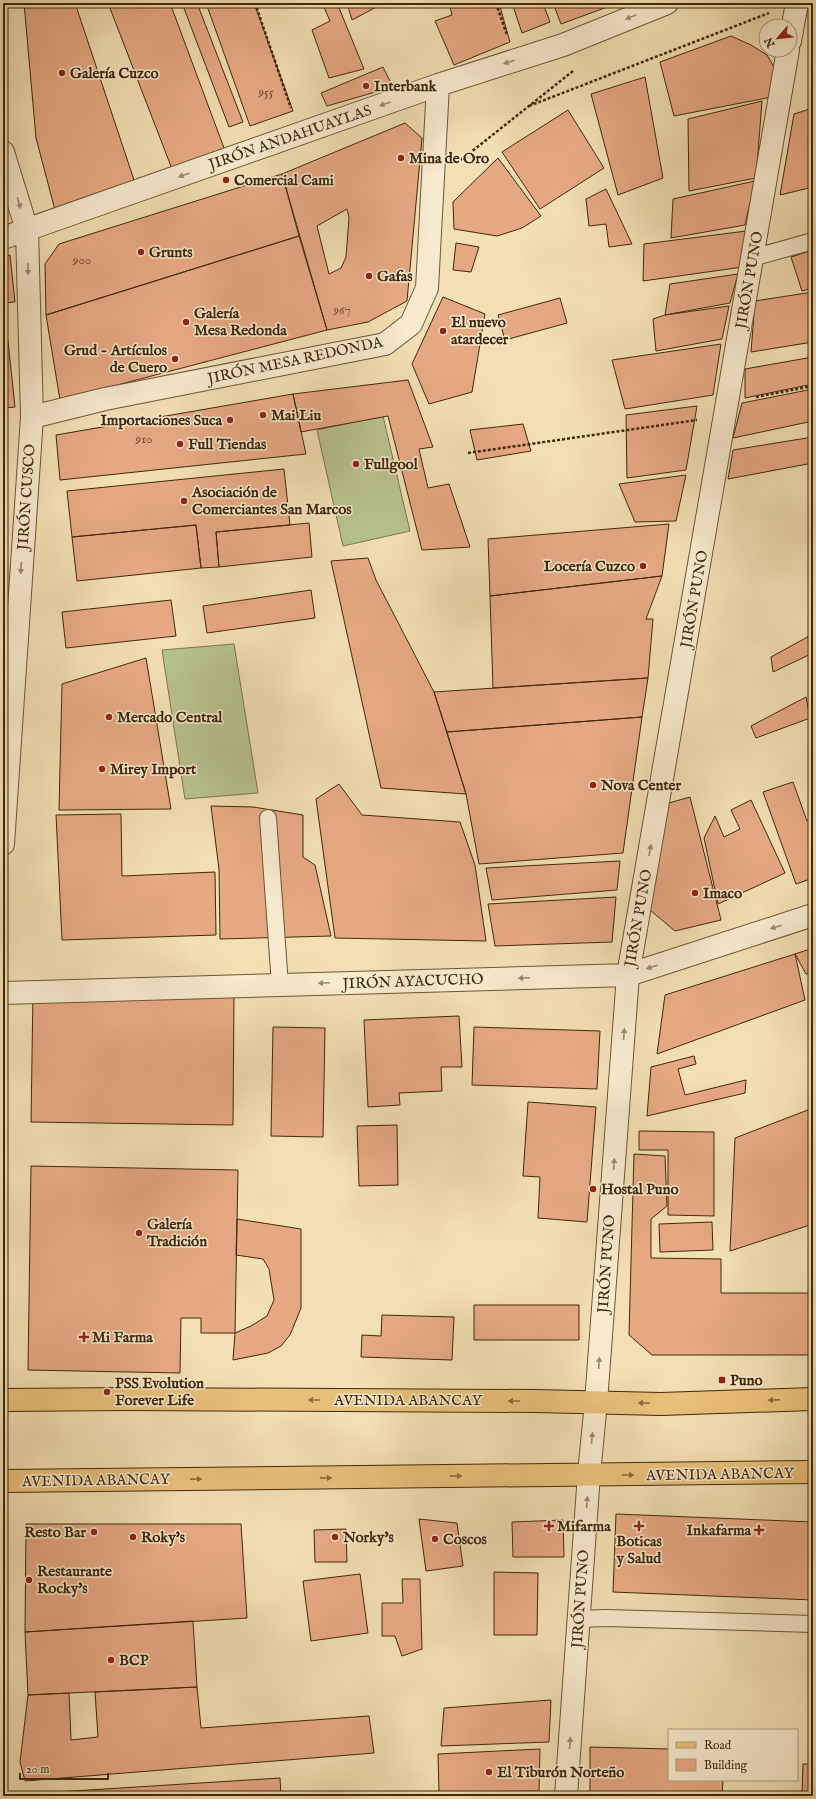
<svg xmlns="http://www.w3.org/2000/svg" width="816" height="1799" viewBox="0 0 816 1799" font-family="'IM FELL English',serif">
	<style>
		.pitch { fill: #b7c28f; stroke: #7c754d }
		.building { fill: #e7a984; stroke: #40280b; fill-rule: evenodd }
		.lines { fill: none; stroke-linecap: round; stroke-linejoin: round }
		.lane-casing { stroke: #6c5635; stroke-width: 18 }
		.street-casing { stroke: #6c5635; stroke-width: 24 }
		.primary-casing { stroke: #40280b; stroke-width: 24 }
		.path { stroke: #40280b; stroke-width: 2.5; stroke-dasharray: 3 2; stroke-linecap: butt }
		.lane { stroke: #f7eace; stroke-width: 16 }
		.street { stroke: #f7eace; stroke-width: 22 }
		.primary { stroke: #e9c07a; stroke-width: 22 }
		.oneway { fill: #9c896c }
		.oneway2 { fill: #8c6c3d }
		.poi-dot { fill: #8f2418; stroke: #f7eace; stroke-width: 1.5 }
		.labels { text-anchor: middle; stroke-width: 3; stroke-linejoin: round; paint-order: stroke }
		.number-label { font-size: 13px; fill: #6a4829 }
		.poi-label { font-size: 15px; font-weight: bold; fill: #40280b; stroke: #f7eace; text-anchor: start }
		.street-label { font-size: 15px; fill: #40280b; stroke: #f7eace }
	</style>
	<rect width="100%" height="100%" fill="#f2dfb3"/>
	<filter id="stains"><feTurbulence type="fractalNoise" baseFrequency=".005" numOctaves="4"/><feColorMatrix values="0 0 0 0 .2 0 0 0 0 .09 0 0 0 0 .02 0 0 0 .5 -.17"/></filter>
	<radialGradient id="worn" r=".72"><stop offset=".6" stop-color="#630" stop-opacity="0"/><stop offset="1" stop-color="#630" stop-opacity=".3"/></radialGradient>
	<path class="pitch" d="M383 416 410 531 343 546 317 430Z
		M234 644 258 793 185 799 162 650Z"/>
	<path class="building" d="M24 3H75L135 183 55 210 36 138Z
		M108 3H170L224 148 172 169Z
		M182 3H197L243 122 229 127Z
		M206 3H254L293 111 250 126Z
		M328 3H337L364 69 329 78 312 30 330 21 323 5Z
		M347 3H384L352 20Z
		M449 3H499L510 42 454 65 435 21 452 15Z
		M512 3H543L550 22 522 33Z
		M553 3H618L561 24Z
		M731 36 751 45 767 55 777 72 772 97 674 116 660 62Z
		M383 67 393 87 327 106 321 93Z
		M645 77 663 178 618 195 591 94Z
		M762 101 756 178 689 191 688 119Z
		M813 108V187L780 195 794 114Z
		M568 110 604 168 540 209 502 152Z
		M405 123 422 138 407 301 368 322 327 330 282 174ZM347 209 349 218 346 257 341 268 329 274 317 226Z
		M498 158 541 216 522 228 497 236 454 229 453 202Z
		M282 174 299 236 46 315 45 264 59 244Z
		M755 181 745 225 671 238 673 199Z
		M606 189 632 244 609 247 606 224 589 226 586 199Z
		M746 231 743 267 643 281 644 244Z
		M299 236 327 330 60 400 46 315Z
		M456 243 479 247 471 272 453 270Z
		M813 250V288L802 291 791 257Z
		M10 255 15 302 3 303V257Z
		M738 274 730 303 665 315 670 284Z
		M813 292V342L751 352 755 301Z
		M443 297 485 314 472 392 429 404 412 364Z
		M560 298 567 323 505 340 498 315Z
		M729 306 722 339 656 351 653 319 665 315Z
		M3 313H5L15 407 3 408Z
		M721 344 713 395 625 409 612 360Z
		M813 357V384L745 398V369Z
		M408 380 433 447 419 449 428 488 449 484 470 547 422 550 388 416 301 432 293 394Z
		M813 389V421L733 438 742 403Z
		M293 394 306 454 60 480 56 435Z
		M697 406 686 470 627 478 626 415Z
		M523 424 531 451 477 460 470 430Z
		M3 427H4V480H3Z
		M813 437V463L728 479 733 450Z
		M284 469 290 525 216 532 219 567 201 568 196 525 72 537 67 491Z
		M686 475 676 521 635 522 619 484Z
		M309 523 312 557 219 567 216 532Z
		M669 524 662 576 490 596 488 539Z
		M196 525 201 568 77 581 72 537Z
		M3 553H5V606H3Z
		M368 558 376 580 434 692 466 794 381 788 331 561Z
		M662 576 646 619H653L648 678 493 688 490 596Z
		M311 590 315 618 207 633 203 606Z
		M171 600 176 636 66 648 62 612Z
		M813 634V653L773 672 771 657Z
		M146 658 171 809 59 810 62 684Z
		M648 678 642 717 447 732 434 692Z
		M806 697 810 718 756 738 751 726Z
		M642 717 623 853 479 864 466 794 447 732Z
		M793 782 807 821 813 818V878L796 884 763 792Z
		M339 784 362 815 460 822 475 865 486 941 335 938 316 799Z
		M690 797 721 920 675 931 650 910 669 803Z
		M751 800 785 873 718 904 704 838 715 816 724 837 740 829 731 810Z
		M211 806 253 807 303 815V857L315 865 331 936 220 939 219 869Z
		M121 814 122 876 215 872 216 935 62 940 56 815Z
		M620 861 617 890 492 900 486 868Z
		M616 897 612 942 495 946 488 904Z
		M813 948V972L806 974 795 954Z
		M795 954 805 1000 657 1054 665 995Z
		M33 992 234 995 233 1125 31 1122Z
		M459 1016 462 1067H441L442 1091 399 1093 400 1105 368 1107 364 1020Z
		M273 1027 325 1028 323 1137 271 1136Z
		M474 1027 600 1031 597 1089 472 1085Z
		M694 1056 696 1064 678 1069 685 1095 746 1080 745 1093 647 1116 651 1067Z
		M528 1102 596 1107 587 1222 538 1218 540 1177 523 1176Z
		M813 1108V1224L730 1251 735 1138Z
		M397 1125 398 1185 359 1186 357 1126Z
		M639 1131 714 1132V1216L668 1215V1150H639Z
		M634 1154 665 1156 667 1206 651 1219V1258L721 1259V1293H813V1355H652L629 1335Z
		M31 1166 238 1170 235 1333H201V1318H181L180 1373 28 1370Z
		M237 1219 301 1229V1308L290 1335 281 1346 268 1353 233 1360 235 1333 251 1326 267 1316 274 1300 269 1269 263 1259 236 1255Z
		M712 1222 713 1250 660 1252 659 1224Z
		M474 1305H579V1340H474Z
		M382 1315 454 1317 452 1360 361 1357 362 1335 381 1336Z
		M616 1514 813 1522V1600L613 1592Z
		M419 1519 457 1523 463 1566 426 1571Z
		M563 1520 564 1557H513L512 1522Z
		M26 1524H241L247 1618 25 1632Z
		M346 1529 347 1562H315L314 1530Z
		M494 1572 538 1573 537 1635H494Z
		M360 1574 368 1633 311 1641 303 1581Z
		M402 1579H420L422 1649 402 1656 395 1636H382V1603H403Z
		M193 1621 197 1687 28 1695 25 1632Z
		M197 1687 201 1728 369 1716 374 1753 25 1781 20 1762 28 1695 69 1693 71 1740 98 1737 95 1692Z
		M551 1700 549 1742 441 1746 444 1708Z
		M590 1747 669 1749V1780H723L722 1796H590Z
		M540 1749 539 1791 439 1792 438 1754Z
		M803 1764H813V1796H802Z
		M280 1778 281 1796H25V1794Z"/>
	<g class="lines">
		<defs>
			<path id="lane" d="M752 258 813 241
				M268 818 280 985
				M579 1619 606 1618 813 1624"/>
			<path id="street" d="M790 41 797 3
				M3 152 27 230 32 417 3 844
				M3 238 438 85 563 45 667 3
				M32 417 105 399 385 344 411 324 427 288 438 85
				M3 993 628 975 813 915
				M566 1796 589 1474 596 1402 628 975 788 50"/>
			<path id="primary" d="M3 1400 128 1399 535 1401 661 1404 813 1399
				M3 1481 813 1472"/>
		</defs>
		<use href="#lane" class="lane-casing"/>
		<use href="#street" class="street-casing"/>
		<use href="#primary" class="primary-casing"/>
		<path class="path" d="M255 3 291 108
			M496 3 507 35
			M529 106 769 13
			M461 160 573 71
			M756 397 813 386
			M468 453 697 420"/>
		<use href="#lane" class="lane"/>
		<use href="#street" class="street"/>
		<use href="#primary" class="primary"/>
	</g>
	<defs><path id="oneway-solid" d="M-6-.8H1V-3.2L6.5 0L1 3.2V.8H-6Z"/></defs>
	<g class="oneway">
		<use href="#oneway-solid" transform="translate(631 17) rotate(158)"/>
		<use href="#oneway-solid" transform="translate(509 62) rotate(162)"/>
		<use href="#oneway-solid" transform="translate(385 104) rotate(161)"/>
		<use href="#oneway-solid" transform="translate(184 175) rotate(160)"/>
		<use href="#oneway-solid" transform="translate(19 203) rotate(73)"/>
		<use href="#oneway-solid" transform="translate(28 269) rotate(89)"/>
		<use href="#oneway-solid" transform="translate(21 568) rotate(94)"/>
		<use href="#oneway-solid" transform="translate(650 850) rotate(-80)"/>
		<use href="#oneway-solid" transform="translate(776 927) rotate(162)"/>
		<use href="#oneway-solid" transform="translate(652 967) rotate(162)"/>
		<use href="#oneway-solid" transform="translate(524 978) rotate(178)"/>
		<use href="#oneway-solid" transform="translate(324 983) rotate(178)"/>
		<use href="#oneway-solid" transform="translate(624 1034) rotate(-86)"/>
		<use href="#oneway-solid" transform="translate(614 1164) rotate(-86)"/>
		<use href="#oneway-solid" transform="translate(599 1363) rotate(-86)"/>
		<use href="#oneway-solid" transform="translate(592 1438) rotate(-84)"/>
		<use href="#oneway-solid" transform="translate(587 1502) rotate(-86)"/>
		<use href="#oneway-solid" transform="translate(570 1743) rotate(-86)"/>
	</g>
	<g class="oneway2">
		<use href="#oneway-solid" transform="translate(314 1400) rotate(-180)"/>
		<use href="#oneway-solid" transform="translate(774 1400) rotate(178)"/>
		<use href="#oneway-solid" transform="translate(514 1401) rotate(-180)"/>
		<use href="#oneway-solid" transform="translate(644 1403) rotate(-178)"/>
		<use href="#oneway-solid" transform="translate(628 1475) rotate(1)"/>
		<use href="#oneway-solid" transform="translate(456 1476) rotate(-1)"/>
		<use href="#oneway-solid" transform="translate(326 1478) rotate(-1)"/>
		<use href="#oneway-solid" transform="translate(196 1479) rotate(-1)"/>
	</g>
	<g class="poi-dot">
		<circle cx="62" cy="73" r="4"/>
		<circle cx="366" cy="86" r="4"/>
		<circle cx="401" cy="158" r="4"/>
		<circle cx="226" cy="180" r="4"/>
		<circle cx="141" cy="252" r="4"/>
		<circle cx="369" cy="276" r="4"/>
		<circle cx="186" cy="322" r="4"/>
		<circle cx="443" cy="331" r="4"/>
		<circle cx="175" cy="359" r="4"/>
		<circle cx="263" cy="415" r="4"/>
		<circle cx="230" cy="420" r="4"/>
		<circle cx="180" cy="444" r="4"/>
		<circle cx="356" cy="464" r="4"/>
		<circle cx="184" cy="501" r="4"/>
		<circle cx="643" cy="566" r="4"/>
		<circle cx="109" cy="717" r="4"/>
		<circle cx="102" cy="769" r="4"/>
		<circle cx="593" cy="785" r="4"/>
		<circle cx="695" cy="893" r="4"/>
		<circle cx="593" cy="1189" r="4"/>
		<circle cx="139" cy="1233" r="4"/>
		<path d="M82 1331h4v4h4v4h-4v4h-4v-4h-4v-4h4z"/>
		<rect x="718" y="1376" width="8" height="8" rx="2"/>
		<circle cx="107" cy="1392" r="4"/>
		<path d="M547 1520h4v4h4v4h-4v4h-4v-4h-4v-4h4z"/>
		<path d="M637 1520h4v4h4v4h-4v4h-4v-4h-4v-4h4z"/>
		<path d="M757 1524h4v4h4v4h-4v4h-4v-4h-4v-4h4z"/>
		<circle cx="94" cy="1532" r="4"/>
		<circle cx="133" cy="1537" r="4"/>
		<circle cx="335" cy="1537" r="4"/>
		<circle cx="435" cy="1539" r="4"/>
		<circle cx="29" cy="1580" r="4"/>
		<circle cx="111" cy="1660" r="4"/>
		<circle cx="489" cy="1772" r="4"/>
	</g>
	<g class="labels">
		<g class="number-label">
			<text x="266" y="96">955</text>
			<text x="82" y="264">900</text>
			<text x="342" y="314">967</text>
			<text x="144" y="443">910</text>
		</g>
		<g class="poi-label">
			<text x="70" y="78">Galería Cuzco</text>
			<text x="374" y="91">Interbank</text>
			<text x="409" y="163">Mina de Oro</text>
			<text x="234" y="185">Comercial Cami</text>
			<text x="149" y="257">Grunts</text>
			<text x="377" y="281">Gafas</text>
			<text x="194" y="318">Galería<tspan x="194" dy="17">Mesa Redonda</tspan></text>
			<text x="451" y="327">El nuevo<tspan x="451" dy="17">atardecer</tspan></text>
			<text x="167" y="355" text-anchor="end">Grud - Artículos<tspan x="167" dy="17">de Cuero</tspan></text>
			<text x="271" y="420">Mai Liu</text>
			<text x="222" y="425" text-anchor="end">Importaciones Suca</text>
			<text x="188" y="449">Full Tiendas</text>
			<text x="364" y="469">Fullgool</text>
			<text x="192" y="497">Asociación de<tspan x="192" dy="17">Comerciantes San Marcos</tspan></text>
			<text x="635" y="571" text-anchor="end">Locería Cuzco</text>
			<text x="117" y="722">Mercado Central</text>
			<text x="110" y="774">Mirey Import</text>
			<text x="601" y="790">Nova Center</text>
			<text x="703" y="898">Imaco</text>
			<text x="601" y="1194">Hostal Puno</text>
			<text x="147" y="1229">Galería<tspan x="147" dy="17">Tradición</tspan></text>
			<text x="92" y="1342">Mi Farma</text>
			<text x="730" y="1385">Puno</text>
			<text x="115" y="1388">PSS Evolution<tspan x="115" dy="17">Forever Life</tspan></text>
			<text x="557" y="1531">Mifarma</text>
			<text x="751" y="1535" text-anchor="end">Inkafarma</text>
			<text x="86" y="1537" text-anchor="end">Resto Bar</text>
			<text x="141" y="1542">Roky's</text>
			<text x="343" y="1542">Norky's</text>
			<text x="443" y="1544">Coscos</text>
			<text x="639" y="1546" text-anchor="middle">Boticas<tspan x="639" dy="17">y Salud</tspan></text>
			<text x="37" y="1576">Restaurante<tspan x="37" dy="17">Rocky's</tspan></text>
			<text x="119" y="1665">BCP</text>
			<text x="497" y="1777">El Tiburón Norteño</text>
		</g>
		<g class="street-label">
			<text transform="translate(290 137) rotate(-19)" y="5">JIRÓN ANDAHUAYLAS</text>
			<text transform="translate(749 280) rotate(-80)" y="5">JIRÓN PUNO</text>
			<text transform="translate(295 360) rotate(-12)" y="5">JIRÓN MESA REDONDA</text>
			<text transform="translate(26 497) rotate(-86)" y="5">JIRÓN CUSCO</text>
			<text transform="translate(694 599) rotate(-80)" y="5">JIRÓN PUNO</text>
			<text transform="translate(638 918) rotate(-80)" y="5">JIRÓN PUNO</text>
			<text transform="translate(413 981) rotate(-2)" y="5">JIRÓN AYACUCHO</text>
			<text transform="translate(606 1264) rotate(-86)" y="5">JIRÓN PUNO</text>
			<text x="408" y="1405">AVENIDA ABANCAY</text>
			<text transform="translate(720 1474) rotate(-1)" y="5">AVENIDA ABANCAY</text>
			<text transform="translate(96 1480) rotate(-1)" y="5">AVENIDA ABANCAY</text>
			<text transform="translate(580 1599) rotate(-86)" y="5">JIRÓN PUNO</text>
		</g>
	</g>
	<rect width="816" height="1799" fill="none" stroke="#f2dfb3" stroke-width="16"/>
	<rect x="4" y="4" width="808" height="1791" fill="none" stroke="#40280b" stroke-width="2"/>
	<rect x="8" y="8" width="800" height="1783" fill="none" stroke="#40280b"/>
	<rect x="668" y="1729" width="130" height="52" fill="#f7eace" stroke="#ae9c80"/>
	<rect x="676" y="1742" width="20" height="6" fill="#e9c07a" stroke="#ae9c80"/>
	<text x="704" y="1749" font-size="12" fill="#40280b">Road</text>
	<rect x="676" y="1759" width="20" height="12" fill="#e7a984" stroke="#ae9c80"/>
	<text x="704" y="1769" font-size="12" fill="#40280b">Building</text>
	<g transform="translate(778 38) rotate(242)"><circle r="19" fill="#f7eace" stroke="#ae9c80"/>
	<path d="M0-3L7 15L0 10L-7 15Z" fill="#8f2418"/>
	<text y="-6" font-size="11" font-weight="bold" text-anchor="middle" fill="#40280b">N</text>
	</g>
	<path d="M20 1773v6h88v-6" fill="none" stroke="#40280b" stroke-width="2"/>
	<text x="26" y="1773" font-size="12" fill="#40280b" stroke="#f7eace" stroke-width="3" paint-order="stroke">20 m</text>
	<rect width="100%" height="100%" filter="url(#stains)"/>
	<rect width="100%" height="100%" fill="url(#worn)"/>
</svg>
